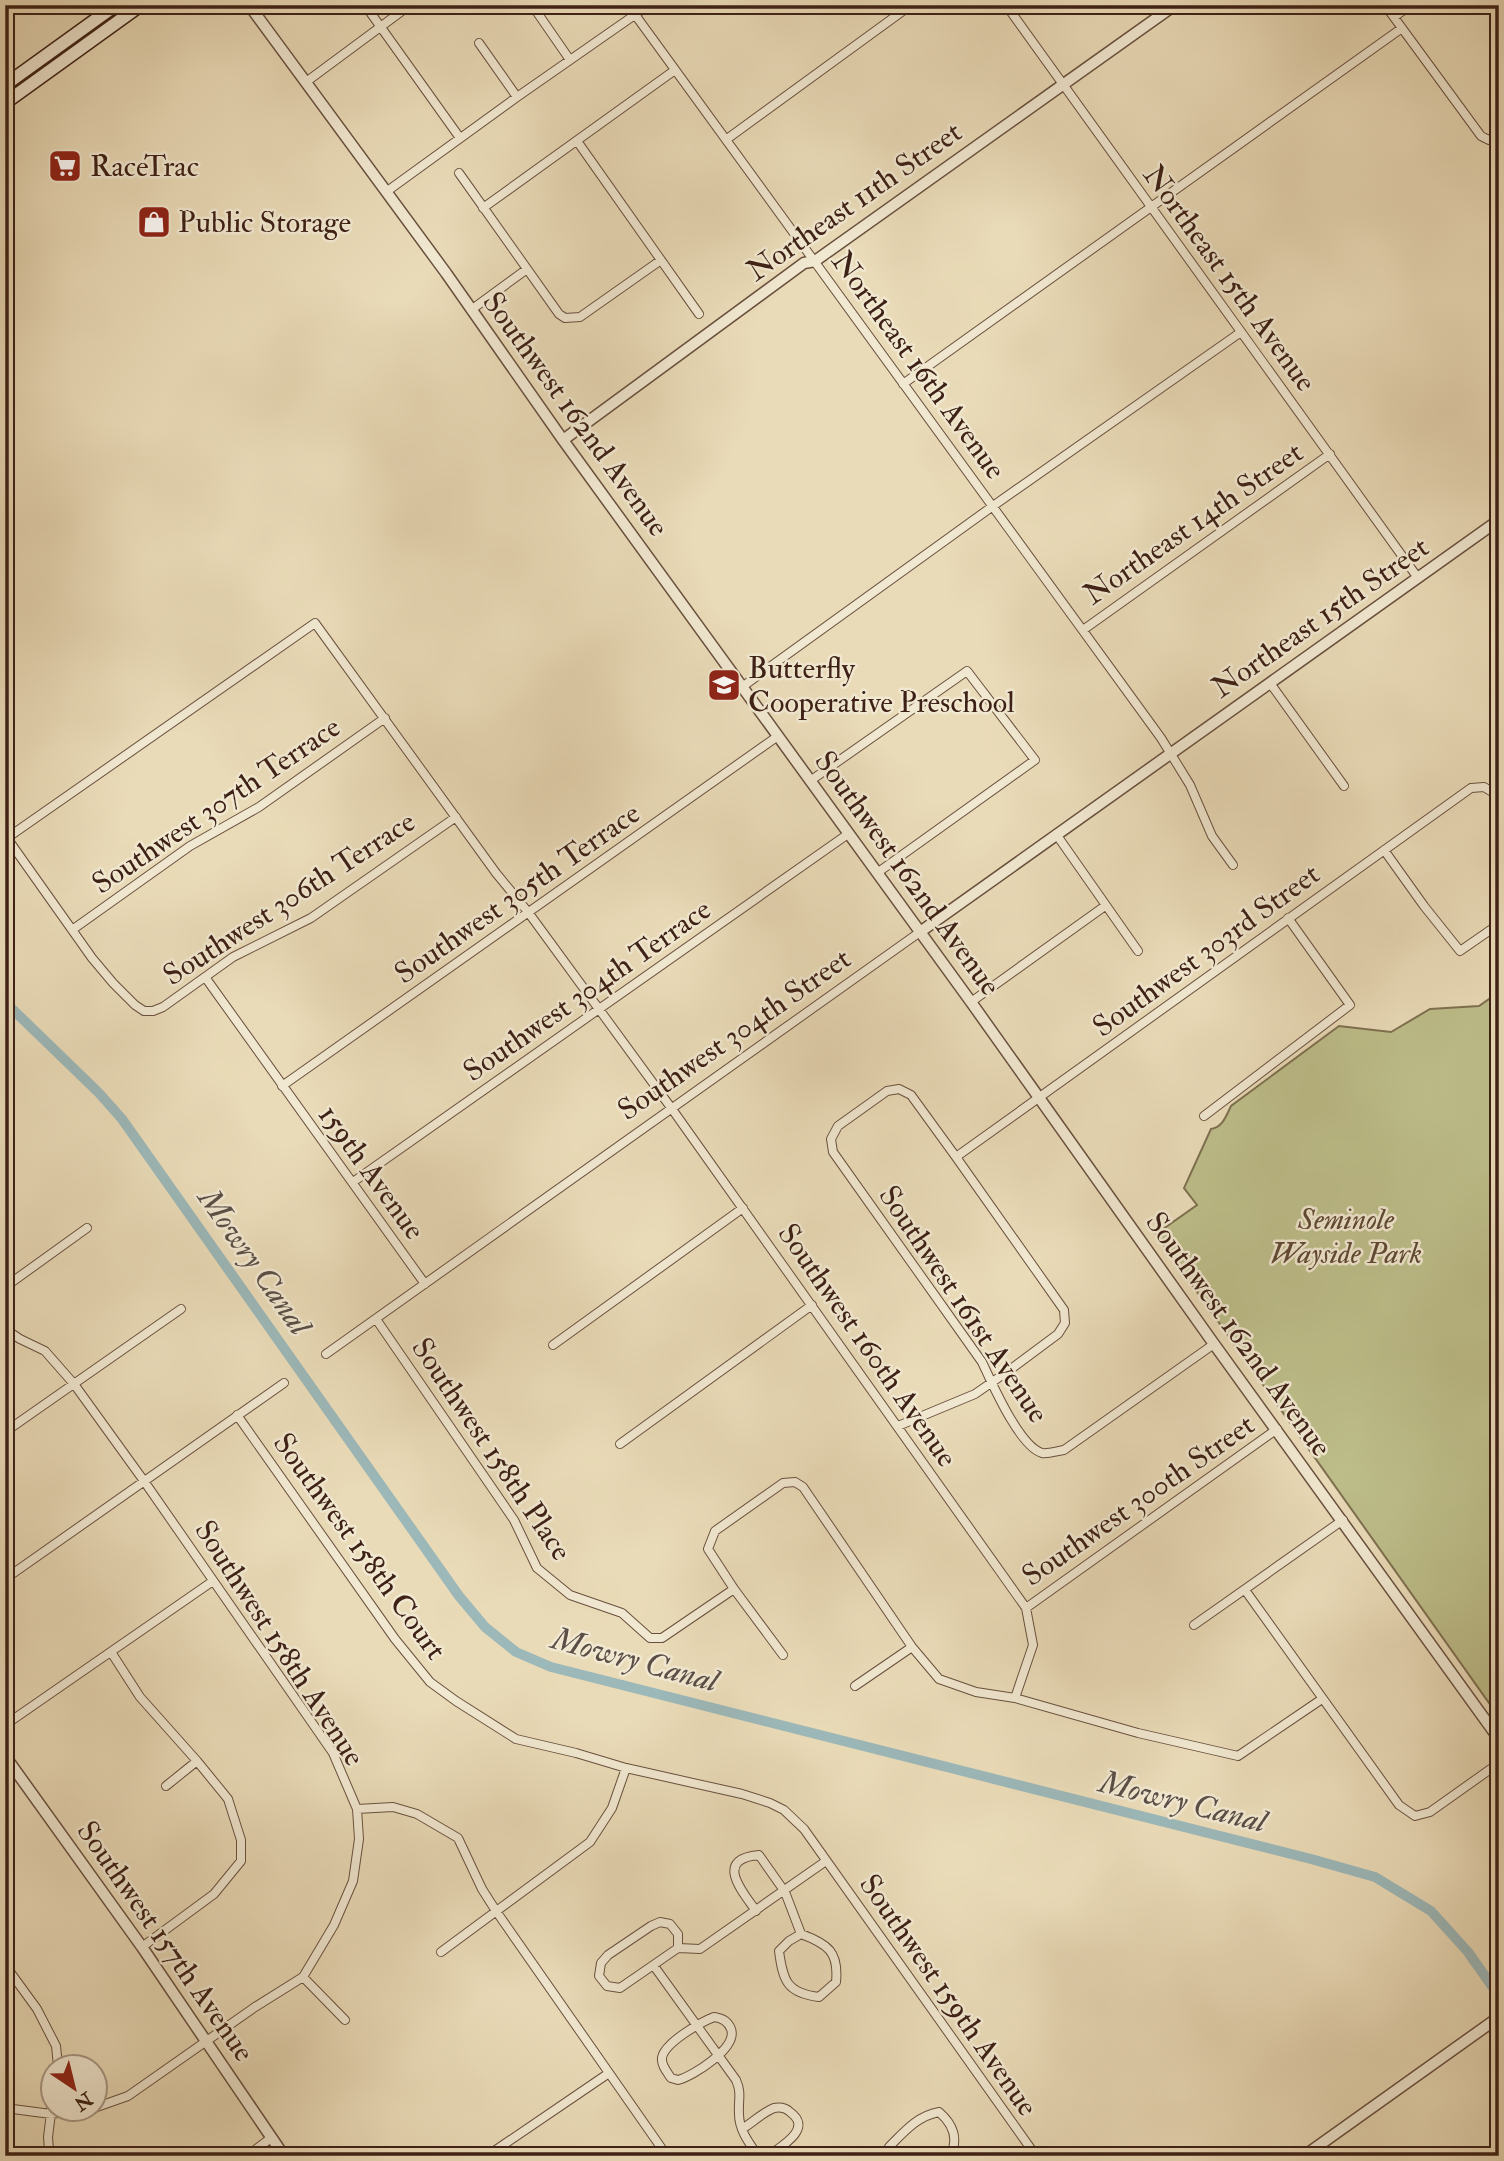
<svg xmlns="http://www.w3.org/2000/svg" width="1504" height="2161" viewBox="0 0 1504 2161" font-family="'IM FELL Double Pica',serif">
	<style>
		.green { fill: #bdbe8a; stroke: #7e7050; stroke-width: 2 }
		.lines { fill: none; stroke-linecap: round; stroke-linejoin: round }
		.canal { stroke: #9cb8b9; stroke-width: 10 }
		.minor-casing { stroke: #69503e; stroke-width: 10 }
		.tertiary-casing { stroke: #69503e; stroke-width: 13 }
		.secondary-casing { stroke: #3e2116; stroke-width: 15 }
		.minor { stroke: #f1e8d1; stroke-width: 8 }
		.tertiary { stroke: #f1e8d1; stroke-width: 10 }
		.secondary { stroke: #f1e8d1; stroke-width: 12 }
		.labels { text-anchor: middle; stroke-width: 5; stroke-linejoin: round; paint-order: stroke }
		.poi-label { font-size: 30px; fill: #3e2116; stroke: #f1e8d1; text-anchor: start }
		.street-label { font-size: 30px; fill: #3e2116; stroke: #f1e8d1 }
		.park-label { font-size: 30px; font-style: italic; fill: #5e4833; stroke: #f1e8d1 }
		.water-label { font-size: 32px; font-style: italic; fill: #5a4e47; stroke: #f1e8d1 }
	</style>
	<rect width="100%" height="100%" fill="#eadbb8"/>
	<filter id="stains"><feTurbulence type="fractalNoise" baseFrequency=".00286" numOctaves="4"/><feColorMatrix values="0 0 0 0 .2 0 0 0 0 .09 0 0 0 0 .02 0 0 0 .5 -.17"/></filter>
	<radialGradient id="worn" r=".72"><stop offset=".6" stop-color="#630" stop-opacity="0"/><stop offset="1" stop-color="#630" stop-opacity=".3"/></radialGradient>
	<path class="green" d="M1499 992V1717L1156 1234 1197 1205 1184 1188 1211 1129C1223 1127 1226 1116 1231 1106L1339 1026 1391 1032 1430 1009 1479 1006Z"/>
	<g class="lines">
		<path class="canal" d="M5 1002 99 1093 122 1119 459 1596 485 1627 516 1652 551 1667 1311 1859 1375 1877 1431 1911 1468 1952 1499 1996"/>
		<defs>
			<path id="minor" d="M365 5 460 138
				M532 5 570 60
				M628 5 1161 738 1190 785 1212 836 1233 865
				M1006 5 1418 578
				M1385 5 1481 136 1489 140 1499 138
				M1394 17 1411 5
				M479 43 517 97
				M306 82 410 5
				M727 139 911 5
				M577 141 699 314
				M459 173 559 314 565 318 580 317 661 260
				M386 192 517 97 649 5
				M483 208 675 70
				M471 310 527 269
				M903 384 1402 28
				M1083 630 1330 454
				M1270 683 1344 786
				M742 687 993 506 1241 332
				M810 781 967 671 1035 760 877 873
				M456 817 311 918 233 957 163 1007 153 1011H144L135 1005 113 983 92 958 7 838 315 623 496 873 528 912 672 1109 1026 1608 1033 1645 1015 1698
				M1056 834 1138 951
				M1384 850 1424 906 1460 951 1499 924
				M72 930 190 846 259 807 385 718
				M205 977 425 1284
				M971 1002 1105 906
				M282 1086 778 736
				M1204 1116 1350 1005 1288 918
				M956 1157 1471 788 1484 787 1499 796
				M353 1182 848 834
				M5 1287 87 1228
				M376 1319 514 1520 537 1568 570 1595 622 1613 650 1638H662L734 1589
				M5 1329 20 1339 45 1351 74 1384 144 1481 333 1753 357 1809 359 1839 353 1881 334 1925 303 1977 255 2007 128 2096 94 2108
				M553 1345 743 1208
				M326 1354 920 932
				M237 1415 395 1639 430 1682 456 1701 516 1739 576 1753 626 1768 742 1794 770 1803 784 1810 804 1829 1036 2156
				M898 1426 975 1394 1011 1369 1058 1334 1065 1323 1064 1310 956 1157 911 1095 899 1089 887 1091 838 1126 831 1139 833 1152 982 1362C992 1383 1019 1446 1042 1453 1048 1454 1057 1451 1064 1450L1214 1344
				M5 1432 181 1309
				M620 1444 812 1305
				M5 1579 284 1383
				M1245 1590 1399 1805 1415 1816 1430 1812 1499 1763
				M1026 1608 1277 1429
				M1194 1625 1343 1520
				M111 1652 140 1697 197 1761 228 1799 241 1840V1861L214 1894 142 1947
				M783 1655 734 1589 708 1549 715 1531 783 1483 795 1482 803 1487 912 1647 939 1679 976 1692 1015 1698 1138 1733 1238 1756 1322 1699
				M855 1686 912 1647
				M5 1725 213 1581
				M166 1786 197 1761
				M357 1809 393 1807 417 1814 458 1838 482 1889 496 1911 667 2156
				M756 1911C743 1892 713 1859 759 1855L785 1892 801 1934C828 1944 839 1952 836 1982L819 1997C787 1993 783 1981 779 1951L789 1941 801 1934
				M678 1948V1934L670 1924 660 1922 651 1926 608 1955 601 1963 599 1976 607 1986 620 1988 678 1948 700 1949 826 1861
				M441 1952 590 1842 612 1808 626 1768
				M5 1965 37 2009 56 2046 58 2066
				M654 1966 736 2080C742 2093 738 2101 739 2114 739 2130 749 2143 758 2156
				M303 1977 345 2020
				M714 2017C722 2018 728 2021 731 2029 738 2048 693 2076 678 2080L671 2078C667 2072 661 2065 662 2058 664 2043 701 2022 714 2017Z
				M5 2108 51 2114 93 2108
				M742 2129C752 2123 763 2112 774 2108 780 2107 786 2108 790 2112 814 2129 780 2147 768 2156
				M49 2150 48 2137 52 2105
				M247 2156 271 2138
				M487 2156 609 2073
				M888 2156 889 2147C904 2132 917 2116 939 2112 953 2124 959 2139 950 2156"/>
			<path id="tertiary" d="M249 5 446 273 563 440 971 1002 1214 1344 1499 1739
				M563 440 804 263 815 261 1175 5
				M920 932 1499 520
				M5 1756 142 1947 284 2156
				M1304 2156 1499 2017"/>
			<path id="secondary" d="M5 85 116 5
				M5 103 141 5"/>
		</defs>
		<use href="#minor" class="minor-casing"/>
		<use href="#tertiary" class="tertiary-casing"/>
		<use href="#secondary" class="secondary-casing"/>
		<use href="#minor" class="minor"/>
		<use href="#tertiary" class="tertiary"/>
		<use href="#secondary" class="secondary"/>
	</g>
	<defs>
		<symbol id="supermarket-square" viewBox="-11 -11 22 22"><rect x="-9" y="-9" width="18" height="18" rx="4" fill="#8f2418" stroke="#f1e8d1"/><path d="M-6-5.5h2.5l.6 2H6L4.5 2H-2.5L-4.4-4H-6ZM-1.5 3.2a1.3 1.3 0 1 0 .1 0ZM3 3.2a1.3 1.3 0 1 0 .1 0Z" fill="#fff"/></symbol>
		<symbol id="shop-square" viewBox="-11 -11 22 22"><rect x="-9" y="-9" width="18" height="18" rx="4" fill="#8f2418" stroke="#f1e8d1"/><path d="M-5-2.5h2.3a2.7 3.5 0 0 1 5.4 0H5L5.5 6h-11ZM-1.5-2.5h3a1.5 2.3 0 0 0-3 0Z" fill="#fff"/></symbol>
		<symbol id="school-square" viewBox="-11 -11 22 22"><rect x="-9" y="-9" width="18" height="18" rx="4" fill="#8f2418" stroke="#f1e8d1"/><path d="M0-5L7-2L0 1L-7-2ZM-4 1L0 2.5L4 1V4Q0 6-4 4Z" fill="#fff"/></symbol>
	</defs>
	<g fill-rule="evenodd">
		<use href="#supermarket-square" x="46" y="147" width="38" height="38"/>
		<use href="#shop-square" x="135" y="203" width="38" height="38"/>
		<use href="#school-square" x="705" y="666" width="38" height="38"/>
	</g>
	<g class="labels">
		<g class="poi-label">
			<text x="90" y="176">RaceTrac</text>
			<text x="178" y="232">Public Storage</text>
			<text x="748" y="678">Butterfly<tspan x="748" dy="34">Cooperative Preschool</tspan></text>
		</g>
		<g class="street-label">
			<text transform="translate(854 201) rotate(-35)" y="10">Northeast 11th Street</text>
			<text transform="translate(1230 278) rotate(54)" y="10">Northeast 15th Avenue</text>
			<text transform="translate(919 365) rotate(54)" y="10">Northeast 16th Avenue</text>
			<text transform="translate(576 414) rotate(54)" y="10">Southwest 162nd Avenue</text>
			<text transform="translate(1193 523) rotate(-35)" y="10">Northeast 14th Street</text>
			<text transform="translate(1320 617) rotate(-35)" y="10">Northeast 15th Street</text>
			<text transform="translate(216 805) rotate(-34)" y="10">Southwest 307th Terrace</text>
			<text transform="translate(908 873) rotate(54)" y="10">Southwest 162nd Avenue</text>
			<text transform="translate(517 893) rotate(-35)" y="10">Southwest 305th Terrace</text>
			<text transform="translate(289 898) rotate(-33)" y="10">Southwest 306th Terrace</text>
			<text transform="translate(1206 950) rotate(-36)" y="10">Southwest 303rd Street</text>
			<text transform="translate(587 990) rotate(-35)" y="10">Southwest 304th Terrace</text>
			<text transform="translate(734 1034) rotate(-35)" y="10">Southwest 304th Street</text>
			<text transform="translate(372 1172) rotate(54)" y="10">159th Avenue</text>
			<text transform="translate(964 1304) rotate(56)" y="10">Southwest 161st Avenue</text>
			<text transform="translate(1239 1334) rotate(54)" y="10">Southwest 162nd Avenue</text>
			<text transform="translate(868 1345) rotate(55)" y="10">Southwest 160th Avenue</text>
			<text transform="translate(492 1449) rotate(56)" y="10">Southwest 158th Place</text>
			<text transform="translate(1138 1500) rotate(-35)" y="10">Southwest 300th Street</text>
			<text transform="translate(360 1546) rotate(54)" y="10">Southwest 158th Court</text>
			<text transform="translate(280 1643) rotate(57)" y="10">Southwest 158th Avenue</text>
			<text transform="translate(166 1941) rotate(55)" y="10">Southwest 157th Avenue</text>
			<text transform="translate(949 1995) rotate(55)" y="10">Southwest 159th Avenue</text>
		</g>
		<g class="park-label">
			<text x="1346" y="1229">Seminole<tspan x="1346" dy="34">Wayside Park</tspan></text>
		</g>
		<g class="water-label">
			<text transform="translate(255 1261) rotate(55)" y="11">Mowry Canal</text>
			<text transform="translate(635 1659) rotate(15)" y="11">Mowry Canal</text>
			<text transform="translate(1183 1801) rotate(14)" y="11">Mowry Canal</text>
		</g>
	</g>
	<rect width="1504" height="2161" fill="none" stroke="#eadbb8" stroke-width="28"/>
	<rect x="7" y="7" width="1490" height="2147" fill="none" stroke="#3e2116" stroke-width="3.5"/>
	<rect x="14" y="14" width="1476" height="2133" fill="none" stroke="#3e2116" stroke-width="2"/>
	<g transform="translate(74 2088) rotate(145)"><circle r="33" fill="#f1e8d1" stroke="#a99886" stroke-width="2"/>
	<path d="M0-5L12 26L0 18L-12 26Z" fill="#8f2418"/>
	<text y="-10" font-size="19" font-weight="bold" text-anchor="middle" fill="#3e2116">N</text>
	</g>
	<rect width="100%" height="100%" filter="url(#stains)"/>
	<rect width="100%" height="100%" fill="url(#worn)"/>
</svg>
